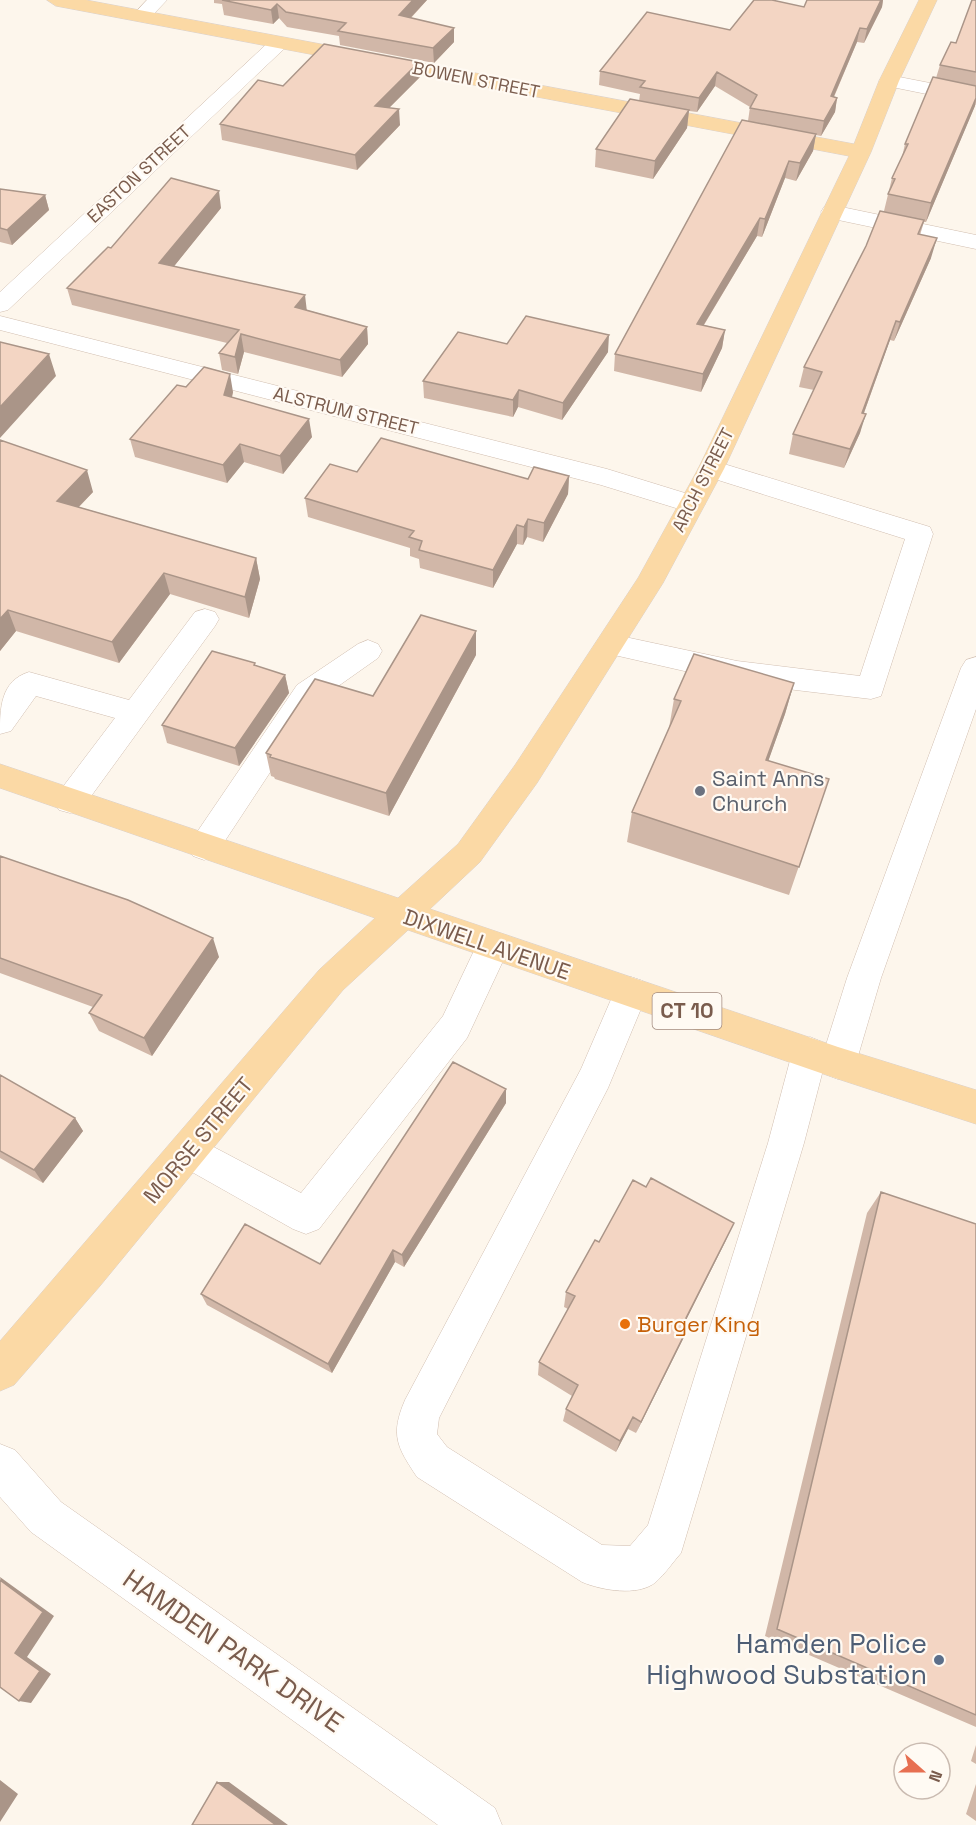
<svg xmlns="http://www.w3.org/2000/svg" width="976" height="1825" viewBox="0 0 976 1825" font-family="'Space Grotesk',sans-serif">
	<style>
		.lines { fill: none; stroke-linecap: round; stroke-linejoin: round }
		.minor-casing { stroke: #d1beb0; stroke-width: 1 }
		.major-casing { stroke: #dad1cd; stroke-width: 1 }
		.minor { fill: #fff; fill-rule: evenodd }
		.major { fill: #fbd9a5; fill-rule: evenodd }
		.wall { fill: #d1b7a8 }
		.shaded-wall { fill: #aa9588 }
		.building { fill: #f3d5c3; stroke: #aa9588; stroke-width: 1.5 }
		.worship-dot { fill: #6b7280; stroke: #fffaf3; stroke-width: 2 }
		.food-dot { fill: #e8710a; stroke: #fffaf3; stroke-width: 2 }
		.service-dot { fill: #5c6f8a; stroke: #fffaf3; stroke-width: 2 }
		.labels { text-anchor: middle; stroke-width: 4.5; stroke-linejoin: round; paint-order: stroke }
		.far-street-label { font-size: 18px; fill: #7a5c4d; stroke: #fffaf3 }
		.shield { fill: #fffaf3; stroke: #a28b7f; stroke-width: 1.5 }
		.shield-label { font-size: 21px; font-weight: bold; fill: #7a5c4d }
		.worship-label { font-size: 22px; fill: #5b616d; stroke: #fffaf3; text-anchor: start }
		.street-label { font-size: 22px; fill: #7a5c4d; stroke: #fffaf3 }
		.food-label { font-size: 22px; fill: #c56008; stroke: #fffaf3; text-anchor: start }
		.near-service-label { font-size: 27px; fill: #4e5e75; stroke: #fffaf3; text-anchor: end }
		.near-street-label { font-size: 27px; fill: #7a5c4d; stroke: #fffaf3 }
	</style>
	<rect width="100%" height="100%" fill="#fdf6ec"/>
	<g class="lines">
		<defs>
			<path id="minor" d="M147 0H167L148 20H134L132 16Z
				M279 37 286 39 289 43 286 47 8 310 0 312V292L272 39Z
				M889 75 976 92V104L882 85 879 81 882 77Z
				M832 205 976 235V249L824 217 821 212 824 207Z
				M0 316 607 469 701 498 705 504 701 510 692 513 601 485 0 330Z
				M711 460 930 527 933 534 881 696 871 699 737 683 601 652 597 645 601 638 611 634 737 661 860 676 905 539 702 475 698 469 702 463Z
				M205 609 215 612 219 619 215 626 81 810 70 813 59 810 54 801 59 792 115 718 36 696 11 731 0 734C0 709 0 681 29 672L129 700 195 612Z
				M368 640 378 644 382 651 378 658 317 701 215 856 204 860 193 856 188 847 193 838 297 685 358 644Z
				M976 657V709L881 978 856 1063 851 1074 838 1079 825 1074 823 1070 804 1143 681 1553C673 1562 665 1574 656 1582 638 1597 601 1590 582 1582L417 1477C397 1447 390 1435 405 1400L581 1069 619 981 631 977 643 981 648 992 608 1088 439 1418 437 1434 447 1447 602 1545 630 1546 648 1525 768 1143 792 1053 798 1042 810 1037 822 1042 825 1048 847 978 961 668 966 660Z
				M493 932 505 936 510 946 467 1038 319 1229 306 1234 293 1229 176 1163 171 1151 176 1139 189 1134 301 1193 443 1016 481 936Z
				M0 1444 15 1450 61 1502 495 1808 502 1825H438L31 1532 0 1497Z"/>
			<path id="major" d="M47 0H86L854 144 879 81 919 0H937L899 81 871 152 724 469 663 583 537 783 480 862 430 909 838 1047 976 1090V1124L838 1079 408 930 343 990 100 1286 14 1385 0 1391V1341L319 970 375 918 0 788V764L398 898 458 844 515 765 638 578 698 469 849 156 56 6Z"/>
		</defs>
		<use href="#minor" class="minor-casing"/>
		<use href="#major" class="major-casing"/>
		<use href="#minor" class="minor"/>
		<use href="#major" class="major"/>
	</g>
	<path class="wall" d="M214 0H427L411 18 454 28V42L434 63 340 45 339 36 287 27 279 18 273 24 224 15 222 4 214 3Z
		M807 0H883L882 7 864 43 857 42 834 97 837 98 835 112 821 136 816 135 813 151 796 181 785 178 762 237 757 236 704 325 725 330 722 348 701 392 614 371 615 354 748 121 750 107 715 86 697 112 689 111 687 128 653 179 595 167 596 149 639 101 640 94 599 85 600 71 804 7Z
		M976 0V103L926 222H924L920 235 931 258 894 341 890 340 864 413 860 433 844 468 789 454 793 434 814 390 799 387 804 367 884 211 892 178 902 157 905 144 936 78 940 65 956 43Z
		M420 77 389 108 400 125 357 170 222 140 220 124 283 86Z
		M0 189 45 195 49 210 12 245 0 242Z
		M221 208 174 266 307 310 367 327 368 344 342 377 244 352 238 374 222 370 219 353 227 343 72 305 67 288 111 248Z
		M507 344 608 352 562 420 518 407 513 417 424 398 423 381Z
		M186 387 233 392 232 397 312 437 283 474 244 462 227 483 135 457 130 439Z
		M0 440 93 492 79 507 256 558 260 579 249 618 170 594 119 663 16 631 0 651Z
		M357 472 528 479 569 476 568 494 543 542 527 537 523 545 517 544 493 588 420 568 419 559 410 556V548L308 517 305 498Z
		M476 655 389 816 275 779 274 777 271 776 266 753 373 696Z
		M255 663 256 666 285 675 289 693 239 766 167 743 162 725Z
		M794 683 785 714 768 761 829 779 789 895 627 842 632 812 669 728 674 699Z
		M0 856 219 957 152 1056 99 1031 89 1013 93 1007 0 973Z
		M0 1075 75 1118 83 1131 43 1183 0 1158Z
		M506 1089V1103L404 1267 395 1262 332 1373 207 1305 201 1294 320 1264Z
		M881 1192 976 1224V1727L765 1636 867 1213Z
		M726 1240 685 1322 689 1325 683 1339 636 1433 628 1429 616 1452 563 1421 566 1409 572 1396 538 1375 539 1362 568 1309 564 1307 566 1292 599 1242Z
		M976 1745V1764L971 1761Z
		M976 1784V1821L966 1814Z"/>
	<path class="shaded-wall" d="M413 0H427L400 29 399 15Z
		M881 0H883L882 7 864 43 867 29Z
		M277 4 279 18 273 24 271 10Z
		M454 28V42L434 63 433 48Z
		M860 28 857 42 828 110 831 96Z
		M419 62 420 77 376 121 375 106Z
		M717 72 715 86 697 112 699 98Z
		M837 98 835 112 821 136 824 121Z
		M976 98 975 106 926 222 931 203Z
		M399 109 400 125 357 170 355 155Z
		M689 110 687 128 653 179 655 161Z
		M816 134 813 151 796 181 800 163Z
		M789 161 785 178 762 237 765 219Z
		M219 191 221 208 163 280 159 263Z
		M45 195 49 210 12 245 7 230Z
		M760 218 757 236 694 341 697 324Z
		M937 238 931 258 894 341 900 322Z
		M305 295 307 312 295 307Z
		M896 321 890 340 857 432 862 413Z
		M367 327 368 344 342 377 340 360Z
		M725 330 722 348 701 392 703 374Z
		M241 334 244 352 238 374 235 357Z
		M609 335 608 352 562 420 563 403Z
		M49 354 56 376 0 438V407Z
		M230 374 233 392 228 413 224 395Z
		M519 390 518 407 513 417V400Z
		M866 414 860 433 844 468 850 449Z
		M309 419 312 437 283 474 280 456Z
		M240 444 244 462 227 483 223 465Z
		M87 470 93 492 64 522 57 501Z
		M569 476 568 494 543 542 544 523Z
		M528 519 527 537 523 545 524 527Z
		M517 525V544L493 588V570Z
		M256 558 260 579 249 618 245 597Z
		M164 573 170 594 119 663 112 642Z
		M8 610 16 631 0 651V619Z
		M476 631V655L389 816 386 793Z
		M285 675 289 693 239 766 235 748Z
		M794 683 785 714 758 790 766 760Z
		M213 938 219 957 152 1056 144 1038Z
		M506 1089V1103L404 1267 402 1255Z
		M75 1118 83 1131 43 1183 34 1170Z
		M734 1223 726 1240 678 1336 684 1322Z
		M393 1250 395 1262 332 1373 328 1364Z
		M689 1325 683 1339 636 1433 641 1422Z
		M633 1417 628 1429 616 1452 620 1441Z
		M0 1577 54 1616 27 1657 51 1674 31 1703 19 1701 15 1653Z
		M0 1780 18 1794 0 1822Z
		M217 1782H229L288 1825H276Z"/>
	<path class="building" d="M222 0H413L399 15 454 28 433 48 338 31 346 23 286 12 277 4 271 10Z
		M754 0H772L804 7 807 0H881L867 29 860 28 831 96 837 98 824 121 750 108 757 95 717 72 699 98 640 87 645 81 600 71 647 12 730 30Z
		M972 0H976V72L940 65 951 42 956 43Z
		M324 44 419 62 375 106 399 109 355 155 220 124 258 80 283 86Z
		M933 77 976 86V98L931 203 888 194 895 179 892 178 908 144H905Z
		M630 99 689 110 655 161 596 149Z
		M742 120 816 134 800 163 789 161 765 219 760 218 697 324 725 330 703 374 615 354Z
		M171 178 219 191 159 263 305 295 295 307 367 327 340 360 241 334 235 357 219 353 239 330 67 288 108 247 111 248Z
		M0 189 45 195 7 230 0 228Z
		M880 211 924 220 918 234 937 238 900 322 896 321 862 413 866 414 850 449 793 434 822 372 804 367 866 246Z
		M526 316 609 335 563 403 519 390 513 400 423 381 458 332 507 344Z
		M0 342 49 354 0 407Z
		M204 367 230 374 224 395 309 419 280 456 240 444 223 465 130 439 177 385 186 387Z
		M381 438 528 479 534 467 569 476 544 523 528 519 524 527 517 525 493 570 419 550 422 541 409 537 414 531 305 498 330 464 357 472Z
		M0 440 87 470 57 501 256 558 245 597 164 573 112 642 8 610 0 619Z
		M421 615 476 631 386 793 270 757 271 755 266 753 315 679 373 696Z
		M212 651 255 663 254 665 285 675 235 748 162 725Z
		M694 654 794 683 766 760 829 779 799 867 632 812 681 701 674 699Z
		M0 856 128 900 213 938 144 1038 89 1013 102 995 0 958Z
		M453 1062 506 1089 402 1255 393 1250 328 1364 201 1294 245 1224 320 1264Z
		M0 1075 75 1118 34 1170 0 1151Z
		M651 1178 734 1223 684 1322 689 1325 641 1422 633 1417 620 1441 566 1409 578 1385 539 1362 575 1296 566 1292 595 1240 599 1242 633 1180 646 1187Z
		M881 1192 976 1224V1715L777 1629Z
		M0 1580 43 1612 15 1653 40 1671 19 1701 0 1687Z
		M217 1782 276 1825H192Z"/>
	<circle class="worship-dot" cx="700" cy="791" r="6"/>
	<circle class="food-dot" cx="625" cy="1324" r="6"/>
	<circle class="service-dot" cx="939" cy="1660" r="6"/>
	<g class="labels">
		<g class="far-street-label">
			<text transform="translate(476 80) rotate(11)" y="6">BOWEN STREET</text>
			<text transform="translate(139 174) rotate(-43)" y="6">EASTON STREET</text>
			<text transform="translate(346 411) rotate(14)" y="6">ALSTRUM STREET</text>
			<text transform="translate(703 480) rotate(-63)" y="6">ARCH STREET</text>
		</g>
		<rect class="shield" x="652.5" y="993" width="69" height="36" rx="4.5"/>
		<g class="shield-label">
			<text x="687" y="1018">CT 10</text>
		</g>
		<g class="worship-label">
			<text x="712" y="786">Saint Anns<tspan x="712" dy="25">Church</tspan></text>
		</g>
		<g class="street-label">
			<text transform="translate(487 944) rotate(19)" y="8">DIXWELL AVENUE</text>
			<text transform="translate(198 1140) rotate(-50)" y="8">MORSE STREET</text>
		</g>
		<g class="food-label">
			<text x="637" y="1332">Burger King</text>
		</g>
		<g class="near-service-label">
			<text x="927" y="1653">Hamden Police<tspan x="927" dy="31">Highwood Substation</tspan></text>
		</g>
		<g class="near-street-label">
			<text transform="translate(233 1651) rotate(35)" y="9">HAMDEN PARK DRIVE</text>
		</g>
	</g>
	<g transform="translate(922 1771) rotate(111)"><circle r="28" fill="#fffaf3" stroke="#cabbb1" stroke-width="1.5"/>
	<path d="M0-4.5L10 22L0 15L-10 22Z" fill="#e76f51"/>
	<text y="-9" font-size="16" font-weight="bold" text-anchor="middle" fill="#7a5c4d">N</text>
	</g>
</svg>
